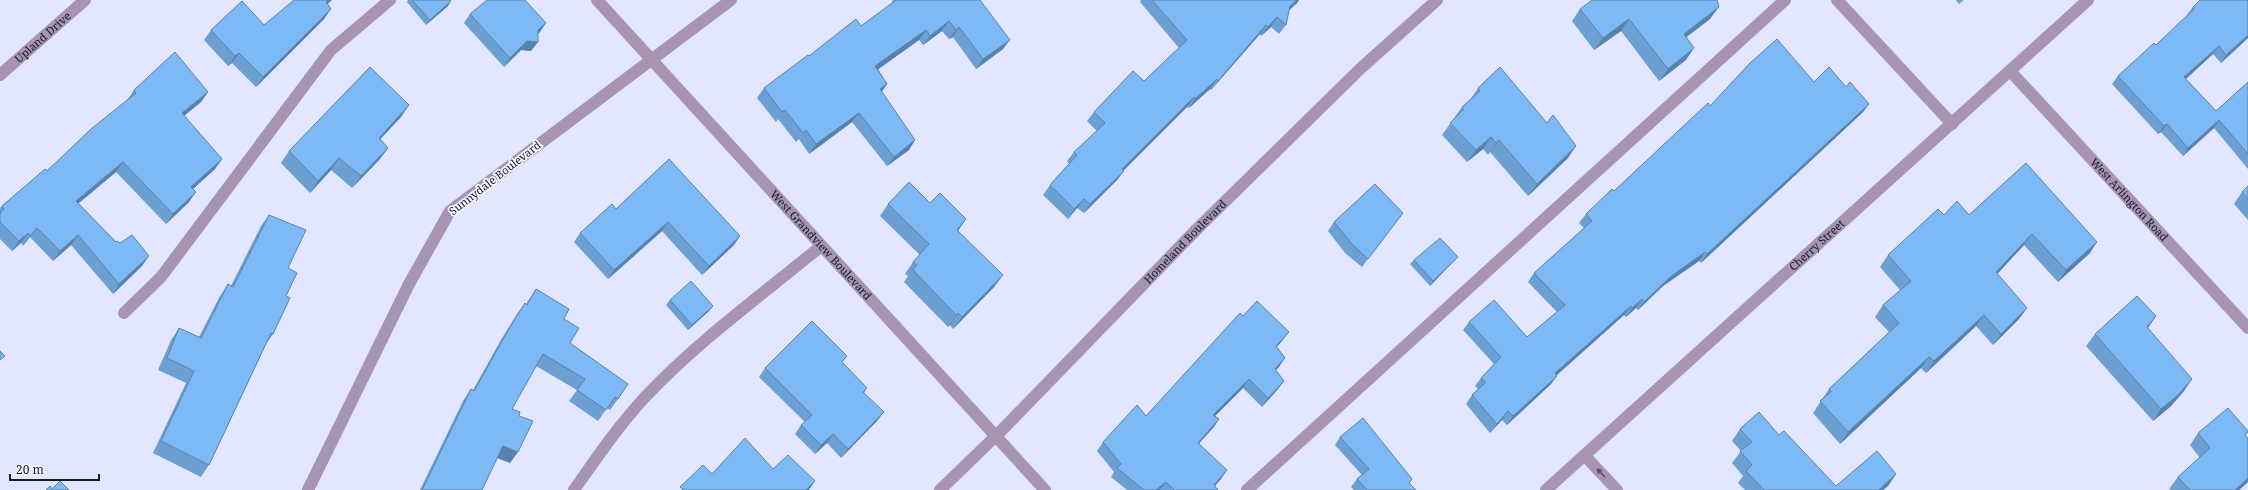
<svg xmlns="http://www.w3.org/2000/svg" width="2248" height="490" viewBox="0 0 2248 490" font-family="'Noto Serif',serif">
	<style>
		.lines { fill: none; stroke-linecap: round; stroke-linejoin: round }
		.minor { stroke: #a694b2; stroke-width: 12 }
		.wall { fill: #6ca0d3 }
		.shaded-wall { fill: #5882ac }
		.building { fill: #7dbaf5; stroke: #5882ac }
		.oneway { fill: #585163 }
		.labels { text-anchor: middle; stroke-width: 3.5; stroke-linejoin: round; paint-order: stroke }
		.street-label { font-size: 11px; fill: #191a23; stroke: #f3f4fe }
	</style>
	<rect width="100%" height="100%" fill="#e3e6ff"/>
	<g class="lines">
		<g class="minor">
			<path id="s1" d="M597 0 1045 490"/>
			<path d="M1837 0 1952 124"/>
			<path id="s2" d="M2011 72 2248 328"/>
			<path id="s3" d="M0 75 85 0"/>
			<path d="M124 313 161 277 331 50 390 0"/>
			<path d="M1585 456 1617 490"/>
			<path d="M308 490 409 284 450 211 731 0"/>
			<path d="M574 490C597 457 619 425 646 396 699 340 762 295 821 246"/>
			<path id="s4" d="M940 490 1000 432 1197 229 1360 69 1437 0"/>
			<path d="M1247 490 1785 0"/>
			<path id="s5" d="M1546 490 2088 0"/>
		</g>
	</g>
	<path class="wall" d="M408 0H450L448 6 426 25 407 2Z
		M893 0H980L1003 49 976 69 953 37 949 39 942 31 923 45 919 40 878 69 887 84 882 92 915 140 909 150 887 166 852 122 809 154 799 139 796 142 778 119 776 122 757 98 764 88 809 56 861 26 892 3V2Z
		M1141 0H1299L1297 3 1289 10 1286 25 1279 34 1271 27 1261 36 1260 34 1211 90 1210 89 1189 108 1187 107 1124 170 1117 180 1084 213 1077 208 1068 219 1043 195 1050 185 1069 164 1067 161 1074 152 1097 131 1087 121 1094 112 1144 81 1179 48 1140 2Z
		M1956 0H1964L1959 4Z
		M328 4 324 19 256 87 232 63 228 66 204 40 211 30 264 25Z
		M2193 7 2248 38 2221 63 2213 54 2186 79 2216 111 2248 82V169L2214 128 2183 156 2161 132 2158 134 2112 84 2118 76 2156 45 2187 16V15Z
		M1580 9 1710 19 1686 37V60L1659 81 1621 31 1594 50 1572 21Z
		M470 14 546 23 538 33 531 51 521 50 504 67 464 23Z
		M1814 82 1846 87 1869 104 1863 112 1701 263 1699 261 1663 286 1638 310 1636 308 1626 317 1624 315 1557 375 1551 384 1507 425 1502 420 1490 433 1466 404 1472 395 1478 389 1475 386 1481 378 1494 364 1463 330 1469 322 1527 337 1557 312 1528 282 1534 273 1584 228 1579 223 1586 214 1614 191 1710 106Z
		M1478 88 1568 158 1528 196 1490 152 1488 155 1483 149 1467 162 1442 135 1462 107 1470 100Z
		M134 90 208 92 201 102 184 116 222 159 215 169 193 189 189 202 166 224 116 172 78 204 116 242 142 266 113 294 71 245 53 261 30 237 23 246 21 243 12 251 0 239V208L2 206 47 171 128 99Z
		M401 117 380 139 388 148 379 160 352 188 331 170 310 193 281 163 289 151Z
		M669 159 734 245 702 275 662 231 608 279 574 242 580 233 616 209Z
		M2026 163 2090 253 2058 282 2024 245 1997 274 2019 319 1993 345 1976 326 1926 373 1921 368 1840 444 1813 413 1829 389 1889 332 1875 317 1883 305 1900 290 1880 267 1888 255 1944 215H1969Z
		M2248 186V220L2234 204 2242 192Z
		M888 204 958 231 994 287 953 329 950 325 948 327 904 282 908 276 905 274 913 262 920 255 880 216Z
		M269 215 288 268 286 296 273 334 266 344 209 465 201 477 153 453 186 383 158 370 171 340 179 328 199 337 220 296 228 284 231 286 261 226Z
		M1334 222H1396L1362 267 1345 253 1328 231Z
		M1458 257 1454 261 1430 286 1410 264 1414 260Z
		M536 289 564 319 570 343 618 399 610 410 607 408 598 421 569 401 577 390 536 366 512 409 510 463 497 458 482 490H420L463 401 471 389 473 390 502 338 517 314 525 303 526 304Z
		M670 300 709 311 688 330 666 305Z
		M1243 316 1282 341 1276 347 1285 358 1275 370 1278 389 1262 407 1243 388 1215 416 1219 419 1213 428 1199 443 1221 479 1215 486 1218 490H1127L1111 477 1114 472 1097 451 1103 442 1146 416Z
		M2148 328 2184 391 2170 407 2153 421 2086 346 2095 334Z
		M843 363 867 388 864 393 877 421 841 458 827 443 815 454 795 434 801 425 805 422 759 377 765 368Z
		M1740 429 1779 435 1836 486 1896 474 1888 486 1883 490H1745L1738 483 1743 476 1732 463 1741 451 1732 441Z
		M2248 432 2246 435 2248 482 2239 490H2171L2169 489 2178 477 2200 458 2190 445 2198 433Z
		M1340 437 1412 479 1409 483 1416 490H1354L1351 487 1357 479 1362 475 1335 445Z"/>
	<path class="shaded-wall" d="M328 0H332L319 12 326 2Z
		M1297 0H1299L1297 3 1283 16 1290 6Z
		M451 1 448 6 426 25 430 20Z
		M1719 7 1710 19 1675 46 1684 34Z
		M331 9 324 19 256 87 263 77Z
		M1277 17 1271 27 1261 36 1268 27Z
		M1629 19 1621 31 1594 50 1603 38Z
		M949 21 942 31 923 45 930 36Z
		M546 23 540 32 532 39 538 30Z
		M1266 25 1260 34 1211 90 1218 81Z
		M959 27 953 37 949 39 956 30Z
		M926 30 919 40 869 76 875 66Z
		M2248 35V38L2221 63 2226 55Z
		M1010 40 1003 49 976 69 983 59Z
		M527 41 538 42 531 51 521 50 504 67 510 58Z
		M2219 46 2213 54 2179 85 2184 77Z
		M1694 48 1686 60 1659 81 1668 69Z
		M239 53 232 63 228 66 235 56Z
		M1217 79 1210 89 1189 108 1195 99Z
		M887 84 880 94V89Z
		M208 92 201 102 175 123 182 113Z
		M1194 97 1187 107 1116 178 1122 169Z
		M1869 104 1863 112 1701 263 1707 254Z
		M409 105 401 117 370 150 379 138Z
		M859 113 852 122 809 154 816 144Z
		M2219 120 2214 128 2183 156 2188 148Z
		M2167 124 2161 132 2158 134 2164 126Z
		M1491 137 1483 149 1467 162 1476 150Z
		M915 140 909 150 887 166 894 157Z
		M1499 140 1490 152 1488 155 1496 143Z
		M1576 146 1568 158 1528 196 1537 184Z
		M388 148 379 160 352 188 361 176Z
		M339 158 331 170 310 193 318 181Z
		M222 159 215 169 184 197 191 187Z
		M123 162 116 172 69 211 76 201Z
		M1124 171 1117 180 1084 213 1090 204Z
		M196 192 189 202 166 224 173 214Z
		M1084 199 1077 208 1068 219 1074 209Z
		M966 219 958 231 957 230Z
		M668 222 662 231 608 279 614 270Z
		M37 228 23 246 30 236Z
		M28 233 21 243 12 251 19 241Z
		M2032 234 2024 245 1988 284 1996 272Z
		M78 235 71 245 53 261 60 251Z
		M740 236 734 245 702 275 709 266Z
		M2097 242 2090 253 2058 282 2066 270Z
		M1705 252 1699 261 1663 286 1638 310 1644 302 1669 278Z
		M149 256 142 266 113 294 119 284Z
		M1458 257 1454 261 1430 286 1433 281Z
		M1003 275 994 287 953 329 962 317Z
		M1642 299 1636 308 1626 317 1632 308Z
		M713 306 709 311 688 330 692 325Z
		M1631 306 1624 315 1549 382 1555 373Z
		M2027 308 2019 319 1993 345 2001 334Z
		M958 313 950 325 948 327 956 315Z
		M1984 315 1976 326 1926 373 1934 361Z
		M2156 316 2148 328 2147 327Z
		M1289 332 1282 341 1269 355 1276 346Z
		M1929 357 1921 368 1840 444 1848 432Z
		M1285 358 1279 367 1268 378 1275 369Z
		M1557 376 1551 384 1507 425 1513 416Z
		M1249 379 1243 388 1207 424 1213 415Z
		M2192 379 2184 391 2170 407 2153 421 2161 409Z
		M1284 381 1278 389 1262 407 1268 398Z
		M1508 411 1502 420 1490 433 1497 424Z
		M884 412 877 421 841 458 848 449Z
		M1219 419 1213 428 1192 451 1198 443Z
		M833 434 827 443 815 454 821 445Z
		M503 446 518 452 510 463 495 457Z
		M1227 470 1221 479 1211 490 1214 485Z
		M1896 474 1888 486 1883 490H1879Z
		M2248 478V482L2239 490H2235Z
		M815 481 809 490H806Z
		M1166 482 1160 490H1156Z"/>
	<path class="building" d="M294 0H328L326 2 331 9 263 77 239 53 235 56 211 30 242 1 264 25Z
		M412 0H450L451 1 430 20Z
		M487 0H525L546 23 538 30V42L527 41 510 58 470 14Z
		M896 0H980L1010 40 983 59 959 27 956 30 949 21 930 36 926 30 875 66 887 84 880 89 915 140 894 157 859 113 816 144 806 130 803 133 785 110 782 112 764 88 808 55 809 56 856 19 861 26Z
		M1152 0H1297L1290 6 1286 25 1277 17 1268 27 1266 25 1218 81 1217 79 1195 99 1194 97 1122 169 1124 171 1090 204 1084 199 1074 209 1050 185 1077 155 1074 152 1105 123 1094 112 1133 71 1144 81 1187 40Z
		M1592 0H1717L1719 7 1684 34 1694 48 1668 69 1629 19 1603 38 1580 9Z
		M2200 0H2248V35L2226 55 2219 46 2184 77 2216 111 2248 82V154L2219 120 2188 148 2167 124 2164 126 2118 76 2154 43 2156 45 2194 9 2193 7Z
		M1777 39 1814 82 1829 67 1846 87 1850 82 1869 104 1707 254 1705 252 1669 278 1644 302 1642 299 1632 308 1631 306 1555 373 1557 376 1513 416 1508 411 1497 424 1472 395 1486 382 1481 378 1501 357 1469 322 1494 300 1527 337 1565 305 1534 273 1592 221 1586 214 1612 189 1614 191 1708 103 1710 106 1750 63Z
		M175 52 208 92 182 113 222 159 191 187 196 192 173 214 123 162 76 201 116 242 117 241 120 243 132 235 149 256 119 284 78 235 60 251 37 228 30 236 28 233 19 241 0 222V213L4 209 2 206 45 169 47 171 91 129 136 93 134 90Z
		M370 67 409 105 379 138 388 148 361 176 339 158 318 181 289 151Z
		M1500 67 1547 123 1553 115 1576 146 1537 184 1499 140 1496 143 1491 137 1476 150 1450 123 1464 109 1462 107 1480 91 1478 88Z
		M669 159 740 236 709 266 668 222 614 270 580 233 612 204 616 209Z
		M2026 163 2097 242 2066 270 2032 234 1996 272 2027 308 2001 334 1984 315 1934 361 1929 357 1848 432 1820 401 1831 392 1829 389 1899 323 1883 305 1911 281 1888 255 1938 209 1944 215 1957 201 1969 215Z
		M909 182 930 203 940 193 966 219 957 230 1003 275 962 317 958 313 956 315 913 270 917 265 913 262 929 244 888 204Z
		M1375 184 1403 213 1368 259 1352 244 1334 222Z
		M2248 186V199L2242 192Z
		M269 215 306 230 288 268 297 273 286 296 290 298 273 334 271 333 209 465 161 441 194 371 167 358 179 328 201 338 228 284 233 287Z
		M1440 238 1458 257 1433 281 1414 260Z
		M691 281 713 306 692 325 670 300Z
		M536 289 569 309 564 319 579 328 570 343 628 384 618 399 615 397 606 410 577 390 585 379 543 354 512 409 520 412 519 416 533 421 518 452 503 446 482 490H422L471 389 474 391 510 327 525 303 527 305Z
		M2137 296 2156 316 2147 327 2192 379 2178 395 2161 409 2095 334Z
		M1257 301 1289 332 1276 346 1285 358 1275 369 1284 381 1268 398 1249 379 1213 415 1219 419 1198 443 1227 470 1214 485 1218 490H1174L1166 482 1156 490H1144L1117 468 1121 464 1103 442 1137 405 1146 416 1240 313 1243 316Z
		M812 321 847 356 842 362 867 388 863 392 884 412 848 449 833 434 821 445 801 425 812 415 765 368Z
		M0 351 5 356 0 360Z
		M2228 408 2248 431V432L2245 435 2248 438V478L2235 490H2190L2178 477 2210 448 2198 433Z
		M1759 412 1779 435 1784 431 1836 486 1877 451 1896 474 1879 490H1764L1746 471 1752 465 1740 451 1752 442 1740 429Z
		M1363 418 1412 479 1409 483 1416 490H1367L1357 479 1369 469 1340 437Z
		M745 438 773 469 788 455 815 481 806 490H683L680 487 703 465 712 474Z
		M60 481 69 490H46L50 486 52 489Z"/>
	<defs><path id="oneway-solid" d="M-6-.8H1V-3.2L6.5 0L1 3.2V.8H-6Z"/></defs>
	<use class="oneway" href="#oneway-solid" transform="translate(1601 473) rotate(-134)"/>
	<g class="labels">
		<g class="street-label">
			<text dy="4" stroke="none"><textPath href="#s3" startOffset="57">Upland Drive</textPath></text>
			<text transform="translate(495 178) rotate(-38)" y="4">Sunnydale Boulevard</text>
			<text dy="4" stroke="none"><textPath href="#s2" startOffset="174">West Arlington Road</textPath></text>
			<text dy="4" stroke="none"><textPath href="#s4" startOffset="349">Homeland Boulevard</textPath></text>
			<text dy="4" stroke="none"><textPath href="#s1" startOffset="332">West Grandview Boulevard</textPath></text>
			<text dy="4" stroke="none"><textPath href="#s5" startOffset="365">Cherry Street</textPath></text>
		</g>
	</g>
	<path d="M10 474v6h89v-6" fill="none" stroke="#191a23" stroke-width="2"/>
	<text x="16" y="474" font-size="12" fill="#191a23" stroke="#f3f4fe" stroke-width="3" paint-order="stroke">20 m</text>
</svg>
